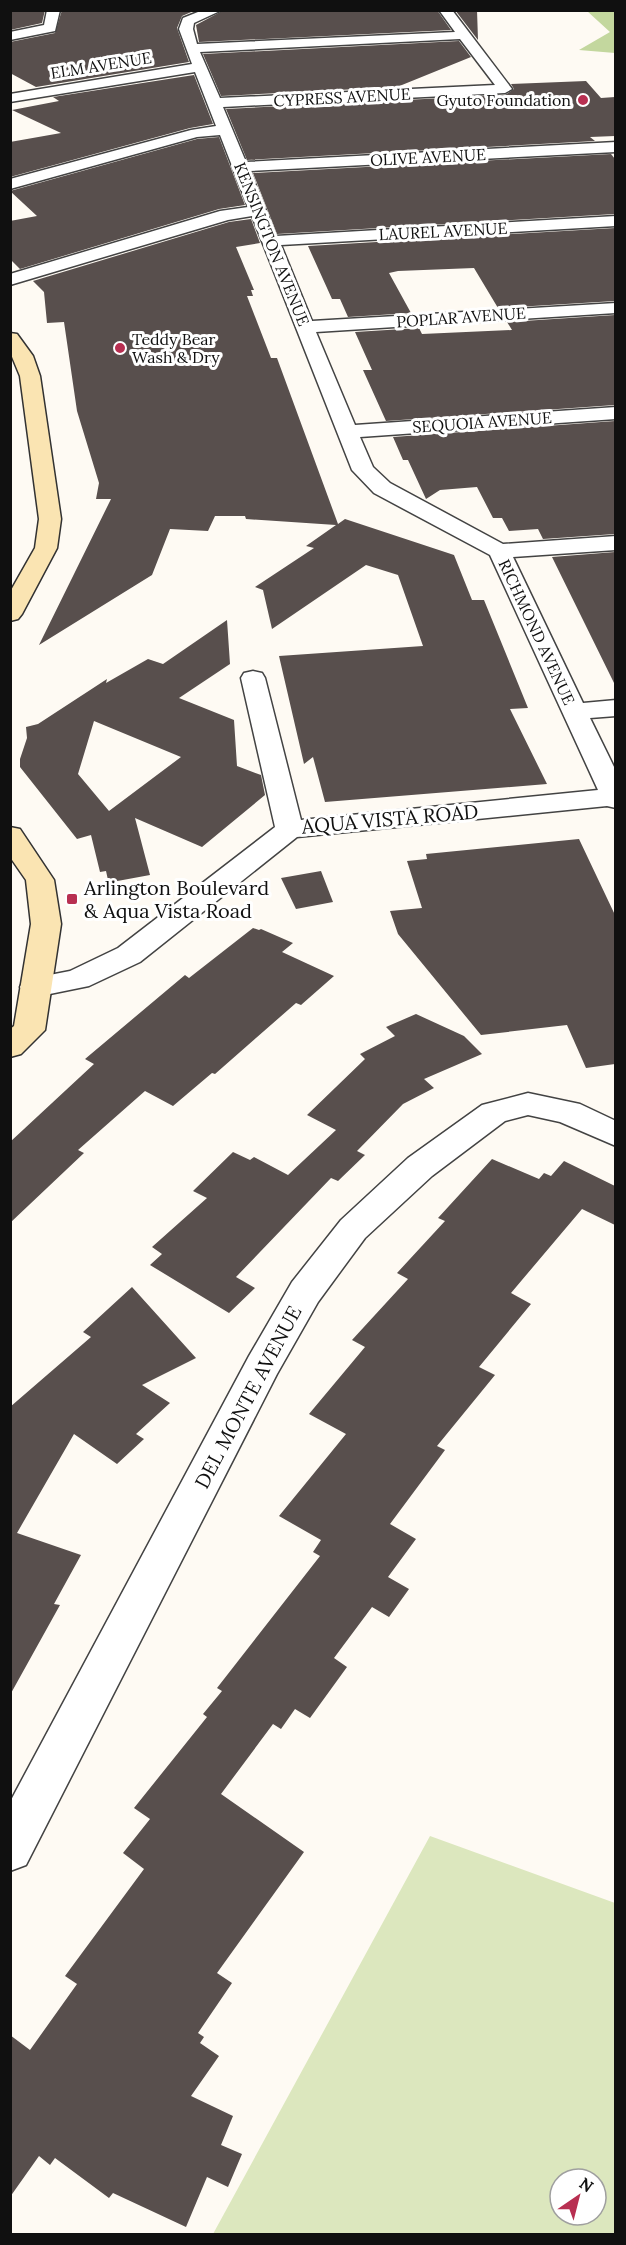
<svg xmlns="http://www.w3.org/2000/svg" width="626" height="2245" viewBox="0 0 626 2245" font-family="Lora,serif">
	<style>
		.green { fill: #dce7be; fill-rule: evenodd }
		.forest { fill: #c3d79e }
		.building { fill: #584f4d; fill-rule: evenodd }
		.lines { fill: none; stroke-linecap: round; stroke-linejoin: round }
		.minor-casing { stroke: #434343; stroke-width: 3 }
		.secondary-casing { stroke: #323232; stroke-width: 3 }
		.minor { fill: #fff; fill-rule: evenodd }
		.secondary { fill: #fae4b2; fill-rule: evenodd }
		.poi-dot { fill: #b82f51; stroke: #fff; stroke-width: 2 }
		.labels { text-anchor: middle; stroke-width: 6; stroke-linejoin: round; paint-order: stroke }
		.far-street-label { font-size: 16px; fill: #101010; stroke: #fff }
		.far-poi-label { font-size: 16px; fill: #101010; stroke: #fff; text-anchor: end }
		.street-label { font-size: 20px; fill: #101010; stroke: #fff }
		.poi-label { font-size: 20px; fill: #101010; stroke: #fff; text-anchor: start }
	</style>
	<rect width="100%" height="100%" fill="#fefaf3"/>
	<path class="green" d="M430 1836 615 1903V2234H213ZM560 2179H596V2215H560Z"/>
	<path class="forest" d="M587 11H615V53L579 50 610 32Z"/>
	<path class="building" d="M10 10H45L42 23 10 30Z
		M62 10H196L182 16 177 28 189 62 36 87 10 73V42L55 33Z
		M224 10H437L451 30 199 42 196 25Z
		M455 10H477L478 40Z
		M459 41 471 57 397 87 221 96 203 54Z
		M194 75 213 124 190 128 10 177V142L61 133 12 110 59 101 53 97Z
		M586 81 601 98 615 97V136L590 137 595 141 247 160 226 109 505 95 514 89 511 84Z
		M219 137 245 205 219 209 20 269 10 259V221L37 216 10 191 197 139Z
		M611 154 615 159V214L277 234 253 173Z
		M251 219 260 243 236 247 254 290H251L253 296H247L271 358H277L338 524 345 519 454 555 472 600H484L528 708 510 709 547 784 325 802 313 757 304 764 279 656 423 646 398 575 366 565 272 629 263 590 255 587 314 548 306 546 336 525 246 519 245 516H215L208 531 170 529 152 575 39 645 111 499H96L99 483 77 411 64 322 47 323 44 292 33 281 229 222Z
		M615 228V301L498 308 474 268 398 271 389 273 411 313 348 317 340 299H332L308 246Z
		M615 315V405L386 421 363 370H372L355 332 419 328 422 334 512 330 507 322Z
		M615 421V534L543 539 538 529 509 531 502 518H493L477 487 440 490 426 499 408 460H403L393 437Z
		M615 552V685L552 557Z
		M227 620 230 664 179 698 234 720 237 766 261 775 265 795 202 847 135 818 150 875 112 882 108 880 106 871 100 872 91 835 77 839 20 767V759L27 738 26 727 38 724 107 679 106 683 148 659 163 664ZM94 721 181 757 109 811 78 774Z
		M579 839 615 915V1064L586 1068 567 1025 481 1035 398 934 390 911 422 908 407 861 427 859 426 854Z
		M321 871 333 902 296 909 281 878Z
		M253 928 259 930 261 929 293 943 282 952 334 976 301 1005 296 1003 215 1074 212 1073 173 1106 145 1091 78 1150 84 1153 10 1223V1142L94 1064 85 1059 185 975 189 978Z
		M416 1014 464 1036 482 1054 424 1079 434 1088 403 1104 357 1151 365 1155 338 1181 331 1178 236 1277 255 1288 229 1313 150 1265 162 1254 152 1247 207 1198 193 1191 233 1152 250 1160 254 1157 288 1175 336 1130 307 1115 365 1059 360 1054 395 1036 386 1027Z
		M492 1159 539 1179 544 1173 551 1176 564 1161 615 1186V1225L582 1209 511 1293 531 1304 479 1367 495 1375 437 1446 445 1450 390 1524 416 1539 388 1577 409 1589 389 1617 372 1607 334 1658 347 1667 310 1718 295 1709 281 1729 273 1724 221 1794 304 1852 217 1973 232 1983 198 2033 204 2037 200 2043 219 2056 191 2096 233 2116 221 2145 242 2154 228 2187 207 2177 186 2227 113 2193 109 2198 55 2158 50 2165 39 2156 10 2197V2035L30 2050 77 1984 65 1976 144 1869 123 1853 150 1819 134 1808 207 1717 203 1714 222 1691 217 1688 320 1556 313 1552 321 1540 279 1516 346 1434 309 1414 365 1347 352 1340 408 1279 397 1273 445 1221 438 1218Z
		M132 1287 196 1358 142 1385 170 1403 136 1434 144 1439 117 1464 74 1434 17 1533 81 1555 54 1604 60 1605 10 1695V1407L91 1337 83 1332Z"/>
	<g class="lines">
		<defs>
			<path id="minor" d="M47 10H60L55 31 10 40V32L44 25Z
				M203 10H222L194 23 193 29 197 44 455 32 439 10H452L512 89 505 93 223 107 246 162 616 142V152L250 171 276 236 616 216V226L281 245 312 321 616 303V313L316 332 355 425 616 407V419L360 437 373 467 390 483 503 544 616 536V550L513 557 583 703 616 700V716L590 718 616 771V808L607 806 297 837 140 962 89 986 35 997 24 994 20 987 24 980 70 971 118 948 275 827 241 678 244 673 253 671 262 673 265 678 301 820 598 790 490 555 374 493 352 470 252 216 228 220 10 285V274L220 211 248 207 220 135 197 137 10 189V179L191 130 216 126 195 72 10 102V94L192 64 179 29 183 18ZM460 39 495 85 220 98 200 52Z
				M528 1093 580 1104 616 1121V1146L560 1122 528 1115 505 1121 432 1176 365 1238 318 1302 277 1374 26 1865 10 1871V1802L249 1356 292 1282 341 1220 408 1158 482 1105Z"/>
			<path id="secondary" d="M10 333 17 334 33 356 40 376 61 519 57 548 22 614 18 619 10 621V592L35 548 39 519 20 376 10 352Z
				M10 827 20 829 54 880 61 924 45 1030 21 1054 10 1057V1029L14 1026 31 924 26 880 10 857Z"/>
		</defs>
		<use href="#minor" class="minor-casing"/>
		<use href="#secondary" class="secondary-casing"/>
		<use href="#minor" class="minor"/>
		<use href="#secondary" class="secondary"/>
	</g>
	<g class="poi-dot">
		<circle cx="583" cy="100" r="6"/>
		<circle cx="120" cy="348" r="6"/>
		<rect x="66" y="893" width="12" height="12" rx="3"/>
	</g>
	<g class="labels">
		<g class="far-street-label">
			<text transform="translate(101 65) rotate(-9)" y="6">ELM AVENUE</text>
			<text transform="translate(342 97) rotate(-3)" y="6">CYPRESS AVENUE</text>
			<text transform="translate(428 157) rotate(-3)" y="6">OLIVE AVENUE</text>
			<text transform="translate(443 231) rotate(-3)" y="6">LAUREL AVENUE</text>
			<text transform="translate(272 244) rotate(68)" y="6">KENSINGTON AVENUE</text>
			<text transform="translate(461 317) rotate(-4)" y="6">POPLAR AVENUE</text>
			<text transform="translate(482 422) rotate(-4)" y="6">SEQUOIA AVENUE</text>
			<text transform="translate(537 632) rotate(65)" y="6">RICHMOND AVENUE</text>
		</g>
		<g class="far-poi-label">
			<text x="571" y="106">Gyuto Foundation</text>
			<text x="132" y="345" text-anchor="start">Teddy Bear<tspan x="132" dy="18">Wash &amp; Dry</tspan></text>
		</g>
		<g class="street-label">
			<text transform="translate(390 819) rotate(-5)" y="7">AQUA VISTA ROAD</text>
			<text transform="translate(248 1397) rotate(-62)" y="7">DEL MONTE AVENUE</text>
		</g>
		<g class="poi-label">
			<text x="84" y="895">Arlington Boulevard<tspan x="84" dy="23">&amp; Aqua Vista Road</tspan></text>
		</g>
	</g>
	<rect width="626" height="2245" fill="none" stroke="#101010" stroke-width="24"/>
	<g transform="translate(578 2197) rotate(35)"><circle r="28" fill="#ffffff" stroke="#9f9f9f" stroke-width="1.5"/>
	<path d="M0-4.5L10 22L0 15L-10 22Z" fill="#b82f51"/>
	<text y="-9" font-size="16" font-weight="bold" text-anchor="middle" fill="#101010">N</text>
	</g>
</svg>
